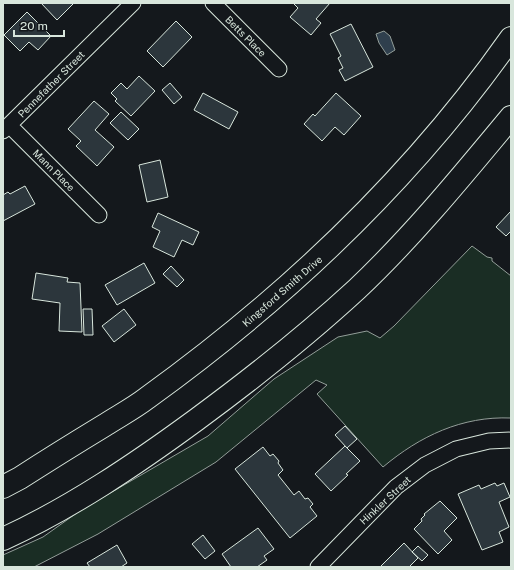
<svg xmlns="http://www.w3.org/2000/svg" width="514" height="570" viewBox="0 0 514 570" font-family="'Public Sans',sans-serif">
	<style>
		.green { fill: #1a2d24; stroke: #939e99 }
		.water { fill: #2f3f4d; stroke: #939e99 }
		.building { fill: #2c363c; stroke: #d8e6dc }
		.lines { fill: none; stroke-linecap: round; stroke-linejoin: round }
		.minor-casing { stroke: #d8e6dc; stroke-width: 17 }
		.primary-casing { stroke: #d8e6dc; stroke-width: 24 }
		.minor { stroke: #14181c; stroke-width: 15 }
		.primary { stroke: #14181c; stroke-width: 22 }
		.labels { text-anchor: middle; stroke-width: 3; stroke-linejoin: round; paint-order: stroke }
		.street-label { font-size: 10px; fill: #d8e6dc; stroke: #14181c }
	</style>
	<rect width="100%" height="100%" fill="#14181c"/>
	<path class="green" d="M472 246 487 257 492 258V261L511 276V418C462 416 420 436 383 467L317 394 327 385 316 380 216 462 98 534 34 567H3V555L43 537 81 510 208 436 274 379 338 337 367 331 380 338 394 326Z"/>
	<path class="water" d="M384 31 390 36 395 50 387 55 379 43 376 34Z"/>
	<path class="building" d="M41 3H74L57 20Z
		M293 3H330L316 19 321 23 311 35 290 17 298 8Z
		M27 12 51 36 38 50 29 42 20 51 4 35Z
		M176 21 192 37 163 67 147 51Z
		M351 24 373 67 345 81 339 70 343 68 338 58 341 56 330 34Z
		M139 76 155 91 131 116 115 101 117 99 111 93 121 83 127 89Z
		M170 83 182 97 174 104 162 90Z
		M203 93 238 112 229 129 194 110Z
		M336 93 361 116 344 135 335 127 322 141 304 124 313 114 315 116Z
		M94 101 109 114 95 130 114 147 97 166 76 146 81 141 68 129Z
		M121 112 139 129 128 140 110 123Z
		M160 160 168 197 147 202 139 165Z
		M25 186 35 204 3 221V195L8 192 10 194Z
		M511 211V231L506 236 496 227Z
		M158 213 199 232 193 245 182 240 174 257 153 247 160 231 152 227Z
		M144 263 155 283 117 305 105 285Z
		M171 266 184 280 177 287 163 274Z
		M36 273 68 278 67 282 80 283 82 332 59 331 60 303 32 299Z
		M83 309H92L93 335H84Z
		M124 309 136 325 114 342 102 326Z
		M345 426 357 439 347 448 335 435Z
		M345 446 360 461 346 474 348 475 331 491 315 474Z
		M263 447 270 456 273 454 279 461 278 463 283 470 278 475 294 495 299 491 305 499 308 498 313 504 310 507 317 516 290 538 235 469Z
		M495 483 497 486 504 483 510 497 499 502 509 527 499 532 503 542 482 550 458 494 479 485 481 489Z
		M440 501 457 518 444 531 452 540 438 554 414 529 422 521 421 519 425 515 424 514Z
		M258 528 274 549 264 556 267 560 257 567H231L222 554Z
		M203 535 215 551 205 559 192 544Z
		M404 543 418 558 409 567H380Z
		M117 545 127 563 121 567H90L87 563Z
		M418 546 428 555 422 561 412 552Z"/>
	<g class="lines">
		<defs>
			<path id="minor" d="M213 3 279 69
				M9 125 99 215
				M3 131 133 3
				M318 567 396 487 425 465 456 449 489 441 511 440"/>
			<path id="primary" d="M3 487 20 478C48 460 77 442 105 425 119 416 134 408 147 398 287 297 411 180 511 38
				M3 539C71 508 136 464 196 420 253 378 306 336 357 289 413 236 462 176 511 117"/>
		</defs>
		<use href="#minor" class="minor-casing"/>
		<use href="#primary" class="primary-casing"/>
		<use href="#minor" class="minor"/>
		<use href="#primary" class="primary"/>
	</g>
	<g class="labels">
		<g class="street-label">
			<text transform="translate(246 36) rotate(45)" y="4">Betts Place</text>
			<text transform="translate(51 84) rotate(-45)" y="4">Pennefather Street</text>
			<text transform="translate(54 170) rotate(45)" y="4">Mann Place</text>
			<text transform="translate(282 291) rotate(-41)" y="4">Kingsford Smith Drive</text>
			<text transform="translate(385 500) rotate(-43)" y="4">Hinkler Street</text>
		</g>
	</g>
	<rect width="514" height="570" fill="none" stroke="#d8e6dc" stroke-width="8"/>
	<path d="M14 30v6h50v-6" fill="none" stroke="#d8e6dc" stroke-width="2"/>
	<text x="20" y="30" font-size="12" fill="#d8e6dc" stroke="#14181c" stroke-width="3" paint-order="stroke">20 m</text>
</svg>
